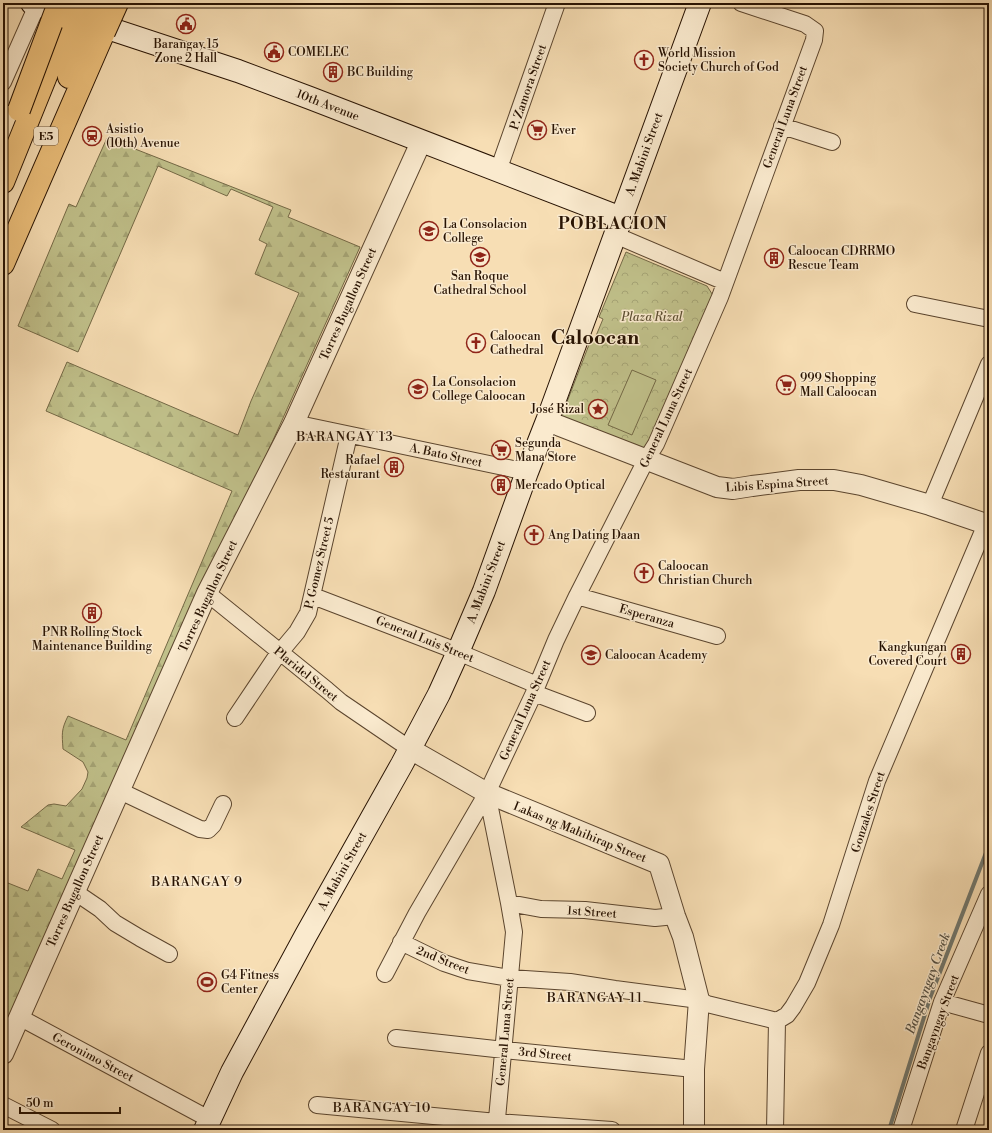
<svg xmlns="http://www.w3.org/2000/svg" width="992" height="1133" viewBox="0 0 992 1133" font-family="'Libre Bodoni',serif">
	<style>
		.forest { fill: url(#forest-firs); stroke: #746946 }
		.park { fill: url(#park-crowns); stroke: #746946 }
		.pitch { fill: #c0c08a; stroke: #746946 }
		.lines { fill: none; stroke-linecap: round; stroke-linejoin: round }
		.stream { stroke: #70776e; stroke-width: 4 }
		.minor-casing { stroke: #5b452e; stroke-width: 18 }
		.tertiary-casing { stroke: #5b452e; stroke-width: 22 }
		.secondary-casing { stroke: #271202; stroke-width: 24 }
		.motorway-casing { stroke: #271202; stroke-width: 24 }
		.minor { stroke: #faeace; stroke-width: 16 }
		.tertiary { stroke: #faeace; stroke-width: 20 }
		.secondary { stroke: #faeace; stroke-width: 22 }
		.motorway { stroke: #ecbf7a; stroke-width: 22 }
		.motorway-bridge-casing { stroke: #271202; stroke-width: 24; stroke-linecap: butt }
		.motorway-bridge { stroke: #ecbf7a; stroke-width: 22 }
		.labels { text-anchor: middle; stroke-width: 3; stroke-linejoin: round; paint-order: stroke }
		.shield { fill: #faeace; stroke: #66533f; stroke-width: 1 }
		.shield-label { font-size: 11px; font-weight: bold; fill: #271202 }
		.poi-label { font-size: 12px; fill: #271202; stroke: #faeace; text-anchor: start }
		.street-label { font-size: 12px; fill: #271202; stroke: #faeace }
		.park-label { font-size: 12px; font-style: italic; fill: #5d4f32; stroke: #faeace }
		.neighbourhood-label { font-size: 13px; letter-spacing: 1px; fill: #271202; stroke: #faeace }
		.water-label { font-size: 13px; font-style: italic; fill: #514d41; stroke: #faeace }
		.district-label { font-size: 16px; font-weight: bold; letter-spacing: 1px; fill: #271202; stroke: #faeace }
		.town-label { font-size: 20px; font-weight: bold; fill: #271202; stroke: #faeace }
	</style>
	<defs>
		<pattern id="forest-firs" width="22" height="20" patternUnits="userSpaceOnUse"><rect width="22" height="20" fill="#c0c08a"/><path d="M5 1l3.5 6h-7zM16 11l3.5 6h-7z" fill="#a5a475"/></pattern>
		<pattern id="park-crowns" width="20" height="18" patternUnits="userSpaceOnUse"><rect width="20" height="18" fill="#c0c08a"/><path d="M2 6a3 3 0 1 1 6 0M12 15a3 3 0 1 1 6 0" fill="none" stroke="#a5a475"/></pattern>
	</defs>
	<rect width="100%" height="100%" fill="#f7deb4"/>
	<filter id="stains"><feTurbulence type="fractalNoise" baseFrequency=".005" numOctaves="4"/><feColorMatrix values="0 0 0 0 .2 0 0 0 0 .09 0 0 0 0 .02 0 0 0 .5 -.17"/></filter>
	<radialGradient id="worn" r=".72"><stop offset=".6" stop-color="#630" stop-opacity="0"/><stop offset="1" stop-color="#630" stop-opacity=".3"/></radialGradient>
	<path class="forest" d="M107 138 291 210 288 217 360 247 3 1040V881L28 891 38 869 62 879 75 850 21 827 48 805 54 804 66 806 82 789 87 778 88 772 83 762 63 749C62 734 61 730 68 716L126 740 232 491 46 411 67 362 238 435 251 401 299 293 255 274 267 244 259 240 273 207 231 189 227 196 158 166 78 352 18 326 69 204 76 207Z"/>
	<path class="park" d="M626 252 707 286 714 297 645 456 560 420 590 342 593 343 603 319 599 317Z"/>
	<path class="pitch" d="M632 370 656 380 632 435 608 425Z"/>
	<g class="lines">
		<path class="stream" d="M889 1130 930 998 989 845"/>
		<defs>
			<path id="minor" d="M3 82 38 3
				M782 126 832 142
				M498 171 557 3
				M615 235 725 282
				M915 304 989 319
				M294 423 527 472
				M930 505 989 364
				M207 593 327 690 341 702 410 749
				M313 596 446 647 537 685
				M577 596 717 636
				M534 693 587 713
				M235 718 276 657 297 632 308 613 349 435
				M120 791 200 829 208 830 213 825 223 804
				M487 793 509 903 514 932 496 1130
				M75 892 100 909 115 923 140 938 169 954
				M509 903 541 909 585 910 655 918 675 916
				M401 942 444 963 468 971 510 978 570 982 615 989 699 1000 707 1004 777 1021 787 1015 793 1007 807 983 831 925 877 781 986 524
				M385 974 417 913 487 793 534 693 556 640 577 596 646 460 656 444 720 297 814 40 815 31 805 24 741 3
				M942 1002 989 1015
				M19 1017 209 1119
				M396 1038 504 1050 694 1069
				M3 1105 52 1130
				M317 1105 497 1122 612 1130
				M775 1130 777 1021
				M901 1130 942 1002 989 894
				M964 1130 989 1053"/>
			<path id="tertiary" d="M547 421 717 487 733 489 752 486 799 480H834L861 485 930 505 989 525
				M410 749 487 793 659 864 675 916 683 937 699 1000 694 1069V1130
				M3 1054 207 593 294 423 421 142"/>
			<path id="secondary" d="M32 3 238 71 310 98 621 218
				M205 1130 232 1072 306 935 402 764 439 694 458 652 484 591 527 472 547 421 700 3"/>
			<path id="motorway" d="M69 77 89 26
				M3 182 69 19
				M3 264 104 32"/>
		</defs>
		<use href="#minor" class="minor-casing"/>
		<use href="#tertiary" class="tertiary-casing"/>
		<use href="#secondary" class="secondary-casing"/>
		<use href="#motorway" class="motorway-casing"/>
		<use href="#minor" class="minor"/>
		<use href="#tertiary" class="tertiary"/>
		<use href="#secondary" class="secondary"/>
		<use href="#motorway" class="motorway"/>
		<defs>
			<path id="motorway-bridge" d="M69 19 75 3
				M89 26 98 3
				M104 32 117 3
				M19 110 59 3"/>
		</defs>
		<use href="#motorway-bridge" class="motorway-bridge-casing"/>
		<use href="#motorway-bridge" class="motorway-bridge"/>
	</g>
	<defs>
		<symbol id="civic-ring" viewBox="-11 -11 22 22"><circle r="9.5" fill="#faeace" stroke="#8f2418" stroke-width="1.5"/><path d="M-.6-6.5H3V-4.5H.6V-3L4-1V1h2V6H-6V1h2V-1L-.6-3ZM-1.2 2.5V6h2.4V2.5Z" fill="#8f2418"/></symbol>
		<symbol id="church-ring" viewBox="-11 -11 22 22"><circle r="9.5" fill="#faeace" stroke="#8f2418" stroke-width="1.5"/><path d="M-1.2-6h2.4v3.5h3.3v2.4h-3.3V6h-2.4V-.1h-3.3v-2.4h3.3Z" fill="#8f2418"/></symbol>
		<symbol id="building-ring" viewBox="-11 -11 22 22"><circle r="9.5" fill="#faeace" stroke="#8f2418" stroke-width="1.5"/><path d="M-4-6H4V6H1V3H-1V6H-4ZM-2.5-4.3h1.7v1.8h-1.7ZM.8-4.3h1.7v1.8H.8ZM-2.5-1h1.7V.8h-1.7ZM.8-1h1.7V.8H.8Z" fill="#8f2418"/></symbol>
		<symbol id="supermarket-ring" viewBox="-11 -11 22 22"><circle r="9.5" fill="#faeace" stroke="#8f2418" stroke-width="1.5"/><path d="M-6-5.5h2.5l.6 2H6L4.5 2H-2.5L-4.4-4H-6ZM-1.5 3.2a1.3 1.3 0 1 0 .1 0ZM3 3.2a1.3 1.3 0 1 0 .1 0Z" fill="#8f2418"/></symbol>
		<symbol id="station-ring" viewBox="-11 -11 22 22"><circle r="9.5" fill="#faeace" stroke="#8f2418" stroke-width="1.5"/><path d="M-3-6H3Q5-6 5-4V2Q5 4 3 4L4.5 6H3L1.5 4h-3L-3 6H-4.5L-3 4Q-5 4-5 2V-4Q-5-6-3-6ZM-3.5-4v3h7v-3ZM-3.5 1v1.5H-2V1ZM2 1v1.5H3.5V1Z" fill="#8f2418"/></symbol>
		<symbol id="university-ring" viewBox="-11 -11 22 22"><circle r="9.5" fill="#faeace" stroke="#8f2418" stroke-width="1.5"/><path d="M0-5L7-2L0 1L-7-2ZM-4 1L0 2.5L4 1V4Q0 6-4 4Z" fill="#8f2418"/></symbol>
		<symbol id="school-ring" viewBox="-11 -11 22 22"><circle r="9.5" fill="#faeace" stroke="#8f2418" stroke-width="1.5"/><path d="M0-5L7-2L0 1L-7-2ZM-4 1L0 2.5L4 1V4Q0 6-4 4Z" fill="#8f2418"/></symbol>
		<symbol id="sight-ring" viewBox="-11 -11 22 22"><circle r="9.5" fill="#faeace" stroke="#8f2418" stroke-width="1.5"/><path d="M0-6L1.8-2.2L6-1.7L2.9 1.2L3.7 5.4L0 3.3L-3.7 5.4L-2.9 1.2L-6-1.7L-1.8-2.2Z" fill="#8f2418"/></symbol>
		<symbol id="stadium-ring" viewBox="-11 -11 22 22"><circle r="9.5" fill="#faeace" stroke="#8f2418" stroke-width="1.5"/><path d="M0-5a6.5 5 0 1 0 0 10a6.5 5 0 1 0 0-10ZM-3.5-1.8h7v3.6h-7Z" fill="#8f2418"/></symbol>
	</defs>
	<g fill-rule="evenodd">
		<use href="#civic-ring" x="175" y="13" width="22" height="22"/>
		<use href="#civic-ring" x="263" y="41" width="22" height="22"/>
		<use href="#church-ring" x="633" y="49" width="22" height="22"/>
		<use href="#building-ring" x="322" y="61" width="22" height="22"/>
		<use href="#supermarket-ring" x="526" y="119" width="22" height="22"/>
		<use href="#station-ring" x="81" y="125" width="22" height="22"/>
		<use href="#university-ring" x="418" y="220" width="22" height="22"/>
		<use href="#school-ring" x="469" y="246" width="22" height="22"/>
		<use href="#building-ring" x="763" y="247" width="22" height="22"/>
		<use href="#church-ring" x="465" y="332" width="22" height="22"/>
		<use href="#supermarket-ring" x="775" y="374" width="22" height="22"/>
		<use href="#university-ring" x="407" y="378" width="22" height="22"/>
		<use href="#sight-ring" x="587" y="398" width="22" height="22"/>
		<use href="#supermarket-ring" x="490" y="439" width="22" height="22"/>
		<use href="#building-ring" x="383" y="456" width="22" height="22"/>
		<use href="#building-ring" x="490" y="474" width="22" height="22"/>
		<use href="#church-ring" x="523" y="524" width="22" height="22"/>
		<use href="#church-ring" x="633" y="562" width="22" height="22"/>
		<use href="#building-ring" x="81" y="602" width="22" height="22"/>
		<use href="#building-ring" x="950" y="643" width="22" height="22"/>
		<use href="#school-ring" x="580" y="644" width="22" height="22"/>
		<use href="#stadium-ring" x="196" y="971" width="22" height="22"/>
	</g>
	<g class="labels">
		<rect class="shield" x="34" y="127" width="24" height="18" rx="3"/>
		<g class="shield-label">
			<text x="46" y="140">E5</text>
		</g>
		<g class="poi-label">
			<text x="186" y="48" text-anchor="middle">Barangay 15<tspan x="186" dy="14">Zone 2 Hall</tspan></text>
			<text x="288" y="56">COMELEC</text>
			<text x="658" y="57">World Mission<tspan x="658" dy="14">Society Church of God</tspan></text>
			<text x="347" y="76">BC Building</text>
			<text x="106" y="133">Asistio<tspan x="106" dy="14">(10th) Avenue</tspan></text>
			<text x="551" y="134">Ever</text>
			<text x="443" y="228">La Consolacion<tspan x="443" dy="14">College</tspan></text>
			<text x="788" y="255">Caloocan CDRRMO<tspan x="788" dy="14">Rescue Team</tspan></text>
			<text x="480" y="280" text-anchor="middle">San Roque<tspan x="480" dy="14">Cathedral School</tspan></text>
			<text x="490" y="340">Caloocan<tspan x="490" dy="14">Cathedral</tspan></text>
			<text x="800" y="382">999 Shopping<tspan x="800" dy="14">Mall Caloocan</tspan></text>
			<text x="432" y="386">La Consolacion<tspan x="432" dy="14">College Caloocan</tspan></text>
			<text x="584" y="413" text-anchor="end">José Rizal</text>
			<text x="515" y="447">Segunda<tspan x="515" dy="14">Mana Store</tspan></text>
			<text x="380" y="464" text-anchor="end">Rafael<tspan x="380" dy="14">Restaurant</tspan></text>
			<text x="515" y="489">Mercado Optical</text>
			<text x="548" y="539">Ang Dating Daan</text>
			<text x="658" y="570">Caloocan<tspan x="658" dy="14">Christian Church</tspan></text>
			<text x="92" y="636" text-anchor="middle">PNR Rolling Stock<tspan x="92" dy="14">Maintenance Building</tspan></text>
			<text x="947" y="651" text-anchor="end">Kangkungan<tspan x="947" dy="14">Covered Court</tspan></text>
			<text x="605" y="659">Caloocan Academy</text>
			<text x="221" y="979">G4 Fitness<tspan x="221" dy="14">Center</tspan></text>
		</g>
		<g class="street-label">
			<text transform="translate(528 87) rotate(-71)" y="4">P. Zamora Street</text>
			<text transform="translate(328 105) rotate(21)" y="4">10th Avenue</text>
			<text transform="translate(785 117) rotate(-70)" y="4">General Luna Street</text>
			<text transform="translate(644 154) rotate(-70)" y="4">A. Mabini Street</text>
			<text transform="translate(348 304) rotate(-66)" y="4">Torres Bugallon Street</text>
			<text transform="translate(666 418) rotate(-65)" y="4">General Luna Street</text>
			<text transform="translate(446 455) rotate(12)" y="4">A. Bato Street</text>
			<text transform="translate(777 484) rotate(-4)" y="4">Libis Espina Street</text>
			<text transform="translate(319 563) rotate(-77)" y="4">P. Gomez Street 5</text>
			<text transform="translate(486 582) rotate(-69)" y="4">A. Mabini Street</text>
			<text transform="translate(208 596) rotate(-65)" y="4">Torres Bugallon Street</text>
			<text transform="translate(647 616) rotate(16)" y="4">Esperanza</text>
			<text transform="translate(425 639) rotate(22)" y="4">General Luis Street</text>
			<text transform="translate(306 674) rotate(39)" y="4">Plaridel Street</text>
			<text transform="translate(525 710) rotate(-66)" y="4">General Luna Street</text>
			<text transform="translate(868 812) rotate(-72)" y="4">Gonzales Street</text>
			<text transform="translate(580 832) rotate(22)" y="4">Lakas ng Mahihirap Street</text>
			<text transform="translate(342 871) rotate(-61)" y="4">A. Mabini Street</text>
			<text transform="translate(75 891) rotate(-66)" y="4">Torres Bugallon Street</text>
			<text transform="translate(592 912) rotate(4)" y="4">1st Street</text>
			<text transform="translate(443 960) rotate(22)" y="4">2nd Street</text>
			<text transform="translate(938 1022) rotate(-70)" y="4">Bangayngay Street</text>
			<text transform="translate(505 1032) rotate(-85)" y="4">General Luna Street</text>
			<text transform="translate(545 1054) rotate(6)" y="4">3rd Street</text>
			<text transform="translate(93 1057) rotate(28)" y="4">Geronimo Street</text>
		</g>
		<g class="park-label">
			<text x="652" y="321">Plaza Rizal</text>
		</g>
		<g class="neighbourhood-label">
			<text x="345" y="441">BARANGAY 13</text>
			<text x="197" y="886">BARANGAY 9</text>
			<text x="595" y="1002">BARANGAY 11</text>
			<text x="382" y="1112">BARANGAY 10</text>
		</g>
		<g class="water-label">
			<text transform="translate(927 983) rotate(-70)" y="5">Bangayngay Creek</text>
		</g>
		<g class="district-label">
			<text x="613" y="229">POBLACION</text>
		</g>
		<g class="town-label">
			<text x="595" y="344">Caloocan</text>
		</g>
	</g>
	<rect width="992" height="1133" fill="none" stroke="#f7deb4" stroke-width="16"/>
	<rect x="4" y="4" width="984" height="1125" fill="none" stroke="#271202" stroke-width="2"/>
	<rect x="8" y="8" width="976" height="1117" fill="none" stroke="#271202"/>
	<path d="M20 1107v6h100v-6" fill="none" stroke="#271202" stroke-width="2"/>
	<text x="26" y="1107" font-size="12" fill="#271202" stroke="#faeace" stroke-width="3" paint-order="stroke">50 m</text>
	<rect width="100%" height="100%" filter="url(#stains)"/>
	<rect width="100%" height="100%" fill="url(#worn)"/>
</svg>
